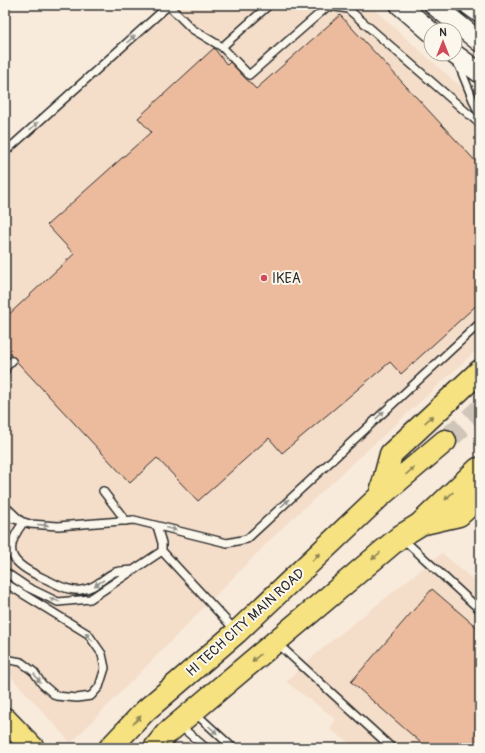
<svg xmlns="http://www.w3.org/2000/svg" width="485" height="753" viewBox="0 0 485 753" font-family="Pangolin,sans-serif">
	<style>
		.built { fill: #f4ddc9 }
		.building { fill: #ecbb9d; stroke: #2b2b2b }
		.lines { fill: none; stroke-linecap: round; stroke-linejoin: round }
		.primary-tunnel { stroke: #cfc5b9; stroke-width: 22; stroke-dasharray: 22 11; stroke-linecap: butt }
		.lane-casing { stroke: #2b2b2b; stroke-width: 10 }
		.secondary-casing { stroke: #2b2b2b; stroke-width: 22 }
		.primary-casing { stroke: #2b2b2b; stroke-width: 25 }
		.lane { stroke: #fbf7ec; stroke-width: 7 }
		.secondary { stroke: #fbf7ec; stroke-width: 19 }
		.primary { stroke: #f6e281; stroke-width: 22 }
		.oneway { fill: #93918c }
		.oneway2 { fill: #908656 }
		.poi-dot { fill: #d1495b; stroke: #fbf7ec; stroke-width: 1.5 }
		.labels { text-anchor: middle; stroke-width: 4; stroke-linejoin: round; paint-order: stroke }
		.poi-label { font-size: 14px; fill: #2b2b2b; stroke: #fbf7ec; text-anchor: start }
		.street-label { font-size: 14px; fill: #2b2b2b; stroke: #fbf7ec }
	</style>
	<rect width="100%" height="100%" fill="#f8ebdc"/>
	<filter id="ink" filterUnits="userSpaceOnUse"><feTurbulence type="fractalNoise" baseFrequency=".025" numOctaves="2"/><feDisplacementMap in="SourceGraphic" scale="8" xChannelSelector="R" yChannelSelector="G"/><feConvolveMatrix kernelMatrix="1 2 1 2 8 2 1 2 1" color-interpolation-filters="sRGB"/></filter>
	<g filter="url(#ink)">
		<path class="built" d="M166 5H369L453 80 480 101V347L280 530 71 743 5 670V151Z
			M442 553 480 586V748H356L330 729 336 719 286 682 324 647Z"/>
		<path class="building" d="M340 15 480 166V302L401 374 390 362 282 453 269 438 198 501 157 458 130 483 5 349V318L74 254 47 225 151 132 138 118 214 48 227 65 230 62 256 89Z
			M432 589 480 630V748H427L351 682Z"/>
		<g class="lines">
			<path class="primary-tunnel" d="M445 441 480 410"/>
			<defs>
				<path id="lane" d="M168 5 192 29 222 47 269 5
					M222 47 249 75 328 6 348 9 480 124
					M458 63 480 117
					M5 152 169 5
					M5 371 6 367 12 361
					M103 491 126 521
					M5 506 23 523C0 553 14 565 43 578 55 583 68 592 81 590 94 589 102 579 113 573 118 570 128 571 134 570
					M5 516 30 524 58 526 134 520 227 543 247 539 480 323
					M157 526 162 543V551L235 630
					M402 538 480 610
					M5 572 27 587 58 602 90 599 162 551
					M5 583 88 634 102 654 105 668 99 687 91 696 77 698 56 696 42 684 34 672 21 662 5 659
					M277 643 392 748
					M195 713 233 748
					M179 725 206 748"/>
				<path id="secondary" d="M400 5 431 32
					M434 5 480 42
					M469 5 480 13
					M454 54 480 73"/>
				<path id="primary" d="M380 496 391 454 480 371
					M420 524 459 515 480 496
					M5 719 33 748
					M110 748 145 711 237 632 380 496 445 441
					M155 748 166 734 401 536 419 525 478 469"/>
			</defs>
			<use href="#lane" class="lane-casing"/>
			<use href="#secondary" class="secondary-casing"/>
			<use href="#primary" class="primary-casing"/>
			<use href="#lane" class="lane"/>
			<use href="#secondary" class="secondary"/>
			<use href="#primary" class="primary"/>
		</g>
		<defs><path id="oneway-solid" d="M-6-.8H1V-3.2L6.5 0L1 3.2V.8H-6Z"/></defs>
		<g class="oneway">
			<use href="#oneway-solid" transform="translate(131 39) rotate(-42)"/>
			<use href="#oneway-solid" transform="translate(34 126) rotate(-42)"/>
			<use href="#oneway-solid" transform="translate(380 415) rotate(-43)"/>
			<use href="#oneway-solid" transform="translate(285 503) rotate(-43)"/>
			<use href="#oneway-solid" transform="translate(43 525) rotate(5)"/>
			<use href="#oneway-solid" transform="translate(171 529) rotate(14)"/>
			<use href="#oneway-solid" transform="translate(99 583) rotate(148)"/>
			<use href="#oneway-solid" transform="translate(55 600) rotate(-161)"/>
			<use href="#oneway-solid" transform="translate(89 637) rotate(-132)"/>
			<use href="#oneway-solid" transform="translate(37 678) rotate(55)"/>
			<use href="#oneway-solid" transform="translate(213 730) rotate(42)"/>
		</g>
		<g class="oneway2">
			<use href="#oneway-solid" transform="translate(429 419) rotate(-43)"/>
			<use href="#oneway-solid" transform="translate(410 471) rotate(-40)"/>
			<use href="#oneway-solid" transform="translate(449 496) rotate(137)"/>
			<use href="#oneway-solid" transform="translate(376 556) rotate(140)"/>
			<use href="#oneway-solid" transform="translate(316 557) rotate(-44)"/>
			<use href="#oneway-solid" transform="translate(256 658) rotate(140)"/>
			<use href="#oneway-solid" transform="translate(137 720) rotate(-46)"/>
		</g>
	</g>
	<circle class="poi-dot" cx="264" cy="278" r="4"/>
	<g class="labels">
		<g class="poi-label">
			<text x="272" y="283">IKEA</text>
		</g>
		<g class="street-label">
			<text transform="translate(245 622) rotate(-42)" y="5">HI TECH CITY MAIN ROAD</text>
		</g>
	</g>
	<rect width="485" height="753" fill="none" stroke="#fbf7ec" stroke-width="20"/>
	<rect x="10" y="10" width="465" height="733" fill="none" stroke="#2b2b2b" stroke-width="1.5" filter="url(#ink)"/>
	<g transform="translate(443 42)"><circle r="19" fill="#fbf7ec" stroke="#a8a59f"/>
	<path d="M0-3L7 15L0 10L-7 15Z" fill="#d1495b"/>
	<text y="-6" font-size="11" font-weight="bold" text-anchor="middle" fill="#2b2b2b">N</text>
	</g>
</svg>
